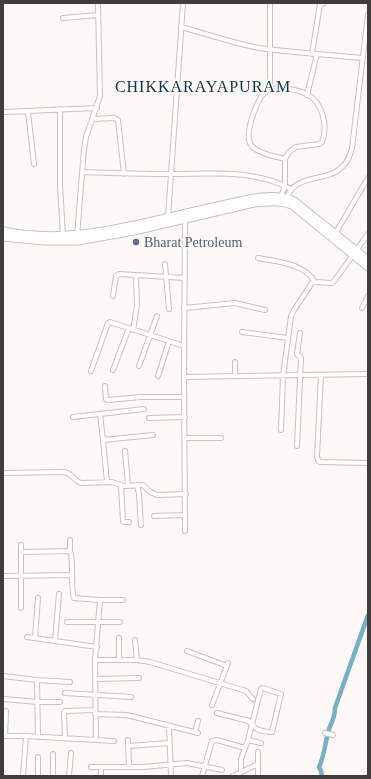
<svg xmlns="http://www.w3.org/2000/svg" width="371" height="779" viewBox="0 0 371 779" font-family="'Times New Roman',serif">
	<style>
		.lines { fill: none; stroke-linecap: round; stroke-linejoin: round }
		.canal { stroke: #7aafc3; stroke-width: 4.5 }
		.street-casing { stroke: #c7c2bf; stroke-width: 6 }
		.primary-casing { stroke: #c7c2bf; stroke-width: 9 }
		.street { stroke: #fff; stroke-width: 4 }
		.primary { stroke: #fff; stroke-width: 7 }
		.service-dot { fill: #5c6f8a; stroke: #fdf8f5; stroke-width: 1.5 }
		.labels { text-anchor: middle; stroke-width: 3.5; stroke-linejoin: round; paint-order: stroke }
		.service-label { font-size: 14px; fill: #4e5e75; stroke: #fdf8f5; text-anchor: start }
		.quarter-label { font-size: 16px; letter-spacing: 1px; fill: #0e344b; stroke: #fdf8f5 }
	</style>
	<rect width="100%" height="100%" fill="#fdf8f5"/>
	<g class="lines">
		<path class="canal" d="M322 776 321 771 319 767C325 754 325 742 329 729 332 721 335 718 335 708L368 615"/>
		<defs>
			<path id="street" d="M270 3V89C282 88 296 89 307 94 323 103 328 126 322 142L319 144 296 147 289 152 285 159V186L280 199
				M63 18 98 15
				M181 27C207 34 232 43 259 48 278 51 298 52 317 54
				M312 54 320 4 324 3
				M270 89C267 91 263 94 261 97 255 107 244 135 251 145 256 153 276 157 285 159
				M307 95 317 54 362 58
				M60 109V185L63 236
				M3 112 97 108
				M28 112 34 164
				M93 119 114 118 118 120 124 174
				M82 172C111 173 141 174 171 174 212 174 253 169 291 189
				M286 200C294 172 327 183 342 167 348 162 350 155 352 148L368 14
				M168 217 183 3
				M185 218 184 377 185 531
				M335 234 368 178
				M77 236 84 149 86 137 100 96 98 3
				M258 258C278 262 304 263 315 282
				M165 264 169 309
				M113 296 116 276 119 274 185 278
				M184 308 235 303 265 310
				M362 308 368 296
				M133 330 137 305 136 275
				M242 332 288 338
				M139 366 157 316
				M113 370 129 328
				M91 371 108 323 110 322 184 346
				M321 375 317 456 318 460 320 462 368 463
				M158 376 169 341
				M235 376V362
				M184 377 368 374
				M105 386 106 399 108 400 141 397H184
				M100 414 103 440
				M73 417 144 409
				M149 418 185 417
				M281 430 283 376 291 316 294 310 312 283 315 282 332 283 335 280 368 234
				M185 438H221
				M297 446 301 358 297 354 300 333
				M125 451 128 485
				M3 473 65 472C72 474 75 481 81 483L112 482 124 486 143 485 150 492 157 495 186 494
				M107 482 103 440 153 435
				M121 485 123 521 124 522H129
				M137 485 139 494 141 525
				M154 516 185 515
				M70 551V540
				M22 552 70 551C74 557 70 587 74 598L100 600 95 660 96 740 26 736 23 776
				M3 576 71 575
				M59 594 55 641 97 647
				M100 600H123
				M21 608V545
				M67 622H120
				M27 637 55 641
				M35 638 38 598
				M119 638V660
				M135 640 137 660
				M187 651 227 666
				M95 660H137L150 662 246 691 253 699
				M3 676 37 680
				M95 679 139 678
				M65 693 131 697
				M4 699 38 702H60
				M212 705 228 663
				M217 713 249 721C254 730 262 732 272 732L281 694 263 688 261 689 248 740
				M95 714 127 715 198 733
				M169 726 171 776
				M195 732 198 721
				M325 733 333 735
				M3 736H26
				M5 736 6 711
				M38 737 37 680 70 682
				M65 738 64 713 65 711 95 710
				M96 740 114 741
				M128 740 129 767
				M129 746 169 743
				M91 767H143L187 763 222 770
				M241 772V759L248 740 261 743
				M38 776V757
				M53 776V754
				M69 776 71 753
				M101 776V768
				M202 776 212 741 217 740 245 748
				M233 776 258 764
				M258 776V752"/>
			<path id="primary" d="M3 231C62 243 113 230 170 217 198 210 226 204 254 198 268 196 280 195 294 201L368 260
				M3 237 44 241H78L134 231 254 203C267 202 279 200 292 205L368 267"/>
		</defs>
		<use href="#street" class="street-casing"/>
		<use href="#primary" class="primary-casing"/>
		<use href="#street" class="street"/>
		<use href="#primary" class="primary"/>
	</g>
	<circle class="service-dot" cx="136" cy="242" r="4"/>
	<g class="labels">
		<g class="service-label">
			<text x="144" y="247">Bharat Petroleum</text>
		</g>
		<g class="quarter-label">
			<text x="203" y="92">CHIKKARAYAPURAM</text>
		</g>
	</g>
	<rect width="371" height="779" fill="none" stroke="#3f3d3b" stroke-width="8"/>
</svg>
